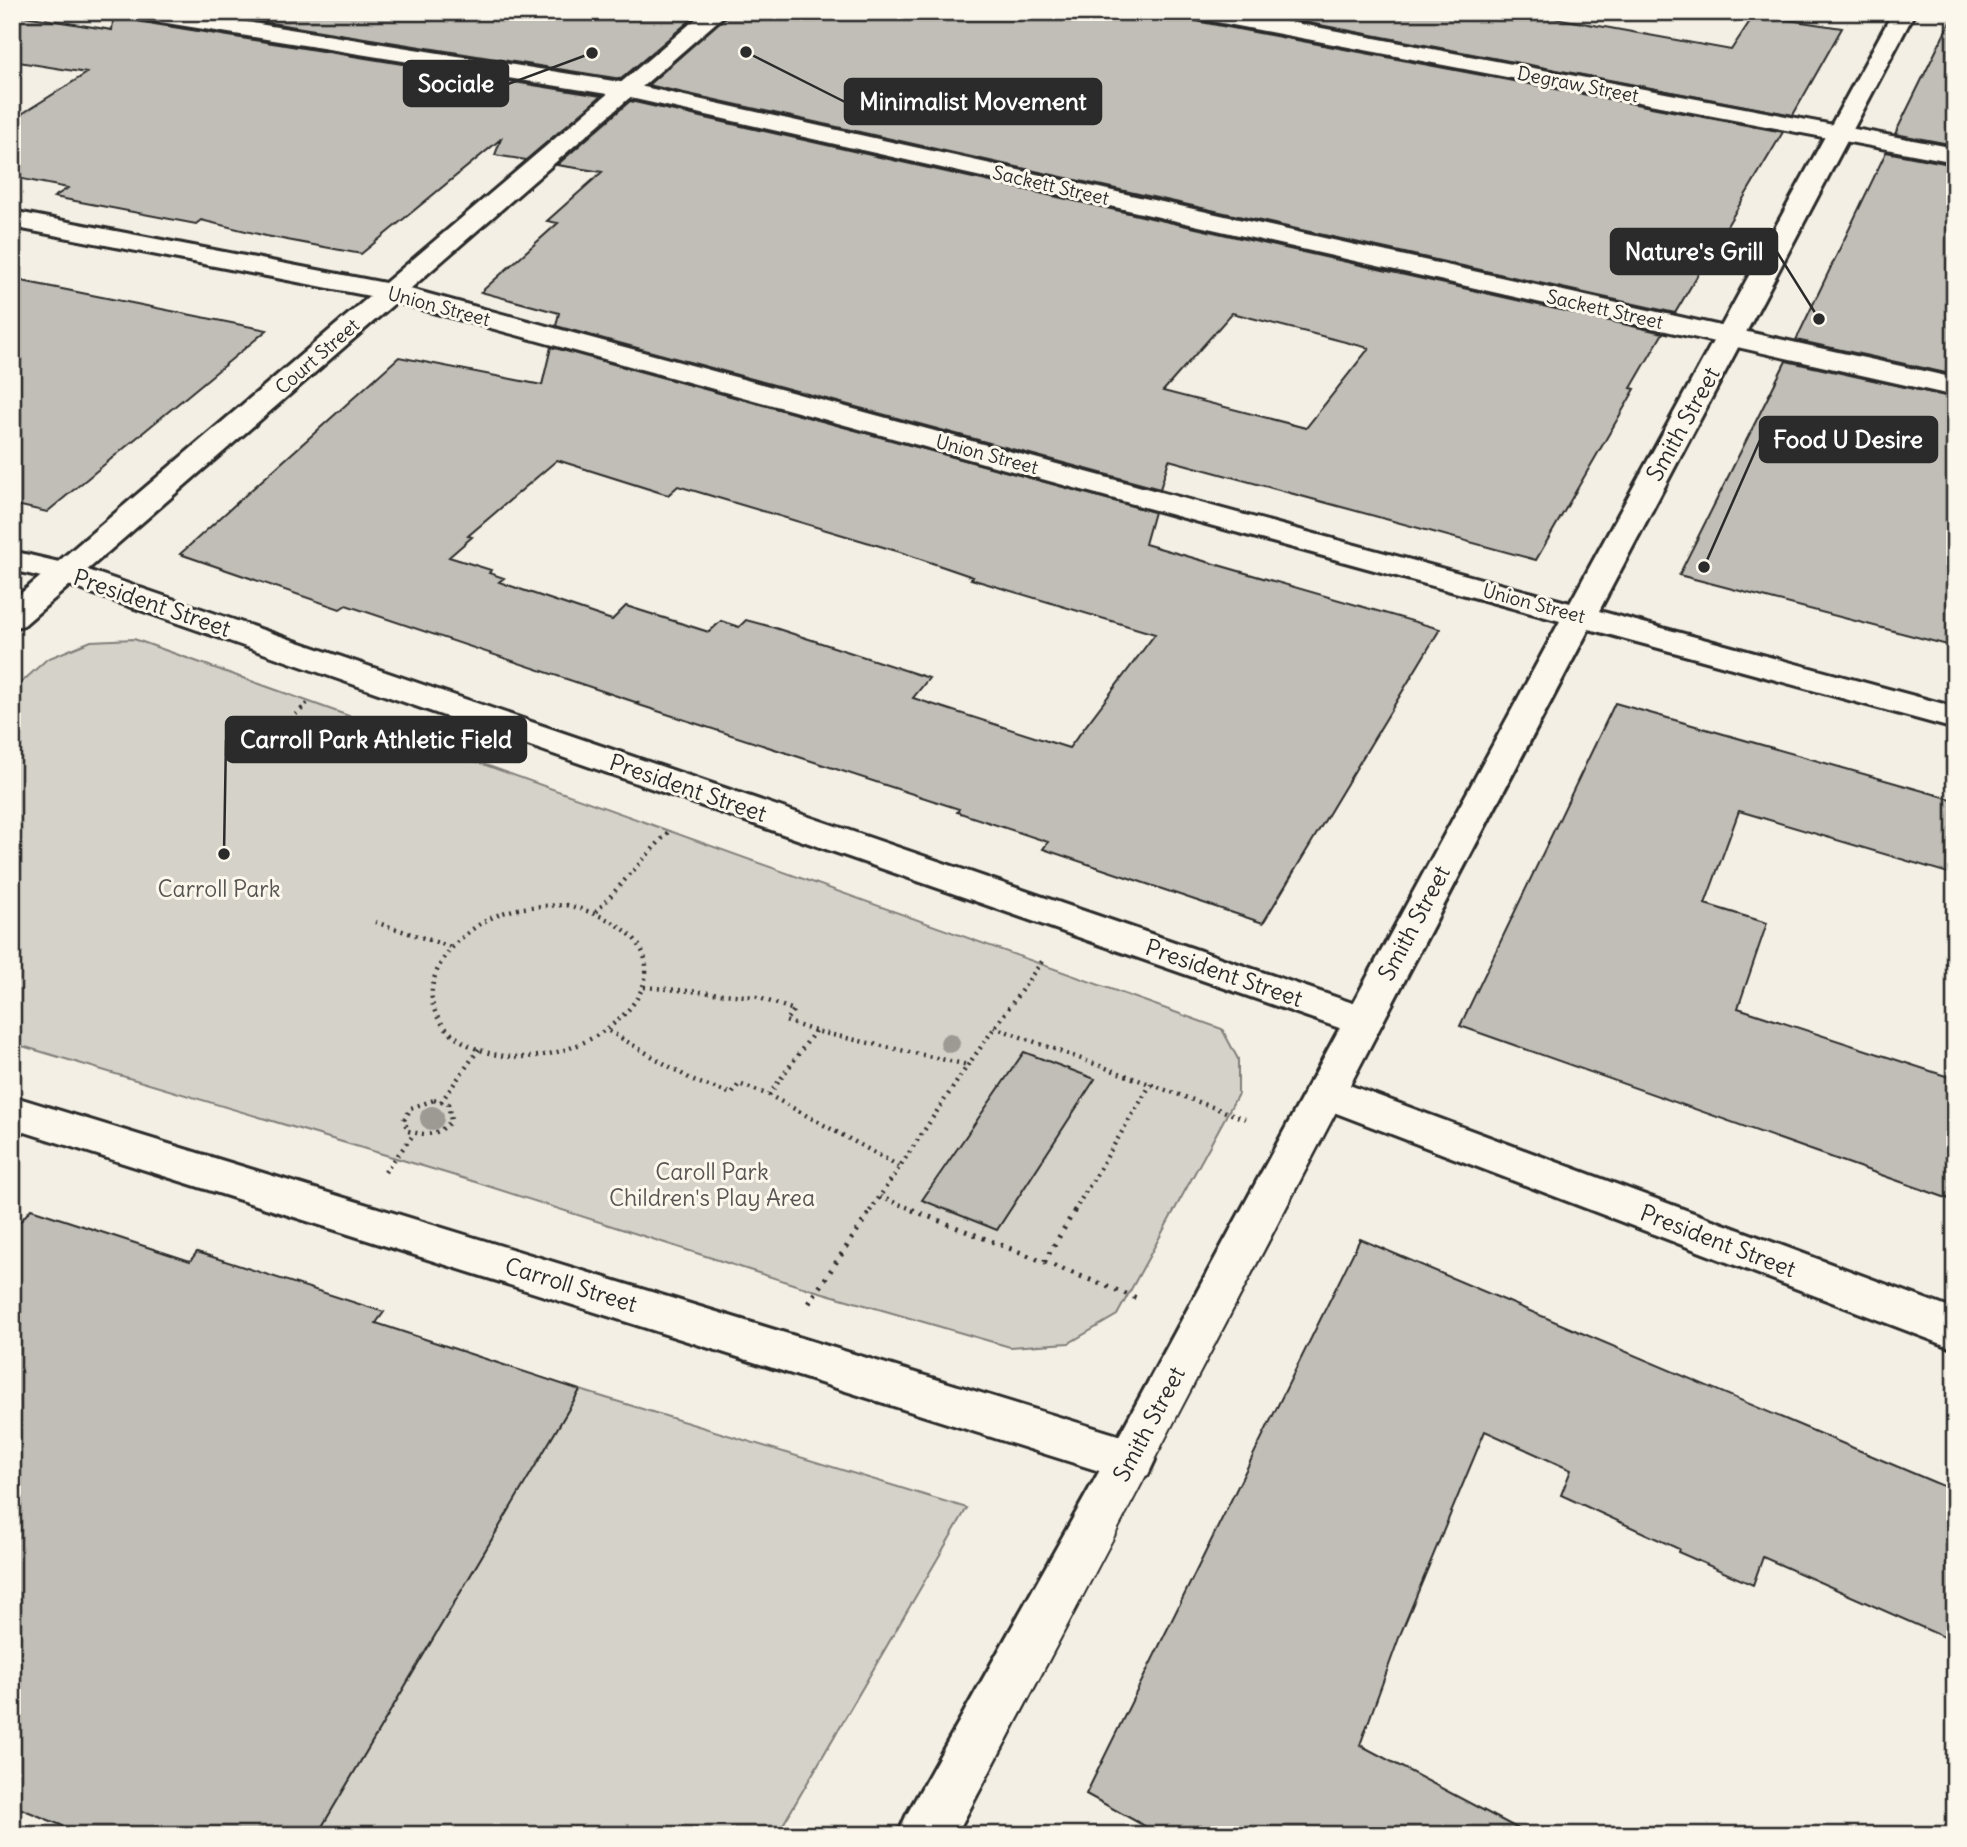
<svg xmlns="http://www.w3.org/2000/svg" width="1967" height="1847" viewBox="0 0 1967 1847" font-family="Delius,sans-serif">
	<style>
		.green { fill: #d5d2c9; stroke: #807e7a; stroke-width: 2 }
		.building { fill: #c0beb6; stroke: #2b2b2b; stroke-width: 2; fill-rule: evenodd }
		.lines { fill: none; stroke-linecap: round; stroke-linejoin: round }
		.minor-casing { stroke: #2b2b2b; stroke-width: 6 }
		.tertiary-casing { stroke: #2b2b2b; stroke-width: 6 }
		.path-far2 { stroke: #2b2b2b; stroke-width: 3.5; stroke-dasharray: 2 4.5; stroke-linecap: butt }
		.path-far1 { stroke: #2b2b2b; stroke-width: 4.5; stroke-dasharray: 2 5; stroke-linecap: butt }
		.path { stroke: #2b2b2b; stroke-width: 5; stroke-dasharray: 2.5 7; stroke-linecap: butt }
		.minor { fill: #fbf7ec; fill-rule: evenodd }
		.tertiary { fill: #fbf7ec; fill-rule: evenodd }
		.tree { fill: #9d9a94 }
		.labels { text-anchor: middle; stroke-width: 6; stroke-linejoin: round; paint-order: stroke }
		.far-street-label { font-size: 19px; fill: #2b2b2b; stroke: #fbf7ec }
		.street-label { font-size: 23px; fill: #2b2b2b; stroke: #fbf7ec }
		.park-label { font-size: 23px; fill: #565552; stroke: #fbf7ec }
		.leader { fill: none; stroke: #2b2b2b; stroke-width: 2.5 }
		.callout-dot { fill: #2b2b2b; stroke: #fbf7ec; stroke-width: 2.5 }
		.callout { fill: #2b2b2b; stroke: #2b2b2b; stroke-width: 2.5 }
		.callout-label { font-size: 24px; text-anchor: middle; font-weight: bold; fill: #fff }
	</style>
	<rect width="100%" height="100%" fill="#f3efe4"/>
	<filter id="ink" filterUnits="userSpaceOnUse"><feTurbulence type="fractalNoise" baseFrequency=".0143" numOctaves="2"/><feDisplacementMap in="SourceGraphic" scale="14" xChannelSelector="R" yChannelSelector="G"/><feConvolveMatrix kernelMatrix="1 2 1 2 8 2 1 2 1" color-interpolation-filters="sRGB"/></filter>
	<g filter="url(#ink)">
		<path class="green" d="M134 639 1222 1029 1238 1059V1094L1117 1315 1069 1343 1010 1347 799 1286 469 1180 12 1043V691L47 659 91 641Z
			M580 1390 967 1508 777 1835H317Z"/>
		<path class="building" d="M114 12H129L133 20 142 22 601 96 526 160 495 155 501 139 361 254 266 236 201 220 196 224 54 197 68 188 12 177V120L87 73 12 61V14L112 30Z
			M202 12H700L621 79Z
			M731 12H1188L1192 20 1201 22 1783 132 1675 313 648 85Z
			M1252 12H1522L1731 50 1754 15 1842 28 1793 115Z
			M1955 12V145L1895 134Z
			M630 101 1663 333 1631 388 1635 389 1536 560 1169 460 1160 489 556 326 559 313 481 292 558 223 547 221 602 172 557 165ZM1232 313 1369 348 1306 428 1163 391Z
			M1886 152 1955 165V375L1796 340Z
			M12 279 267 330 47 512 12 504Z
			M551 347 1154 512 1145 544 1440 629 1263 923 1043 849 1048 842 957 812 959 809 636 704 638 703 346 605 340 609 180 554 399 357 542 385ZM557 460 668 495 678 486 705 494 900 552 973 577 971 579 1155 634 1069 748 913 698 929 678 772 627 746 620 739 627 721 621 709 632 626 606 612 620 499 582 504 578 489 573 491 570 449 557 472 537 468 536Z
			M1786 361 1955 398V647L1679 575Z
			M1615 703 1955 800V875L1739 811 1705 904 1767 923 1738 1008 1955 1079V1201L1460 1026Z
			M1024 1052 1095 1079 997 1230 922 1200Z
			M31 1209 190 1261 197 1252 384 1312 376 1323 580 1390 317 1835H85L12 1805V1231Z
			M1360 1239 1955 1491V1642L1763 1557 1753 1585 1678 1552 1679 1549 1561 1495 1571 1470 1485 1431 1400 1635 1360 1745 1530 1835H1161L1086 1794Z"/>
		<g class="lines">
			<defs>
				<path id="minor" d="M131 12H184L626 83 1955 378V396L626 97 142 19 134 17Z
					M1190 12H1237L1955 148V162L1201 19 1193 17Z
					M12 551 76 566 1376 1011 1382 1021 1376 1031 1362 1036 1348 1031 54 580 12 570Z
					M1325 1076 1955 1310V1349L1310 1103 1304 1092 1310 1081Z
					M12 1096 1131 1439 1148 1445 1155 1460 1148 1475 1131 1481 12 1128Z"/>
				<path id="tertiary" d="M704 12H728L410 289 1570 603 1893 12H1915L1599 611 1955 707V729L1589 629C1377 1030 1170 1434 956 1835H898L906 1816 1114 1445 1560 621 396 302 24 625 12 628V601L370 296 12 227V211L385 283Z"/>
			</defs>
			<use href="#minor" class="minor-casing"/>
			<use href="#tertiary" class="tertiary-casing"/>
			<path class="path-far2" d="M301 709 308 703"/>
			<path class="path-far1" d="M290 719 303 708
				M566 905C752 950 570 1104 465 1043 396 1003 447 933 503 913 523 906 545 906 566 905Z
				M596 912 669 831
				M375 922 451 947
				M644 987 757 997 794 1010 785 1021 815 1031 968 1065
				M994 1027 1245 1119
				M609 1031 694 1081 732 1094 739 1084 769 1095 899 1166
				M769 1095 815 1031
				M434 1100 448 1104 451 1121C437 1136 427 1136 408 1131L404 1120 411 1108Z
				M441 1102 479 1049
				M385 1172 414 1134
				M880 1197 917 1211
				M870 1211 968 1065 1043 960
				M1074 1211 1151 1084"/>
			<path class="path" d="M912 1210 1139 1299
				M1044 1262 1075 1210
				M809 1303 871 1210"/>
			<use href="#minor" class="minor"/>
			<use href="#tertiary" class="tertiary"/>
		</g>
		<g class="tree">
			<circle cx="950" cy="1043" r="10"/>
			<circle cx="432" cy="1118" r="12"/>
		</g>
	</g>
	<g class="labels">
		<g class="far-street-label">
			<text transform="translate(1578 84) rotate(11)" y="7">Degraw Street</text>
			<text transform="translate(1051 185) rotate(13)" y="7">Sackett Street</text>
			<text transform="translate(439 306) rotate(15)" y="7">Union Street</text>
			<text transform="translate(1605 309) rotate(13)" y="7">Sackett Street</text>
			<text transform="translate(317 356) rotate(-41)" y="7">Court Street</text>
			<text transform="translate(987 454) rotate(15)" y="7">Union Street</text>
			<text transform="translate(1534 603) rotate(15)" y="7">Union Street</text>
		</g>
		<g class="street-label">
			<text transform="translate(1683 424) rotate(-61)" y="8">Smith Street</text>
			<text transform="translate(152 603) rotate(19)" y="8">President Street</text>
			<text transform="translate(688 788) rotate(19)" y="8">President Street</text>
			<text transform="translate(1414 923) rotate(-62)" y="8">Smith Street</text>
			<text transform="translate(1224 973) rotate(19)" y="8">President Street</text>
			<text transform="translate(1718 1241) rotate(21)" y="8">President Street</text>
			<text transform="translate(571 1285) rotate(17)" y="8">Carroll Street</text>
			<text transform="translate(1149 1424) rotate(-62)" y="8">Smith Street</text>
		</g>
		<g class="park-label">
			<text x="219" y="897">Carroll Park</text>
			<text x="712" y="1180">Caroll Park<tspan x="712" dy="26">Children's Play Area</tspan></text>
		</g>
	</g>
	<path class="leader" d="M592 53L508 84M746 52L845 102M1819 319L1777 252M1704 567L1760 440M224 854L226 740"/>
	<g class="callout-dot">
		<circle cx="592" cy="53" r="7"/>
		<circle cx="746" cy="52" r="7"/>
		<circle cx="1819" cy="319" r="7"/>
		<circle cx="1704" cy="567" r="7"/>
		<circle cx="224" cy="854" r="7"/>
	</g>
	<g class="callout">
		<rect x="404" y="61" width="104" height="45" rx="7"/>
		<rect x="845" y="79" width="256" height="45" rx="7"/>
		<rect x="1611" y="229" width="166" height="45" rx="7"/>
		<rect x="1760" y="417" width="177" height="45" rx="7"/>
		<rect x="226" y="717" width="300" height="45" rx="7"/>
	</g>
	<g class="callout-label">
		<text x="456" y="92">Sociale</text>
		<text x="973" y="110">Minimalist Movement</text>
		<text x="1694" y="260">Nature's Grill</text>
		<text x="1848" y="448">Food U Desire</text>
		<text x="376" y="748">Carroll Park Athletic Field</text>
	</g>
	<rect width="1967" height="1847" fill="none" stroke="#fbf7ec" stroke-width="42"/>
	<rect x="21" y="21" width="1925" height="1805" fill="none" stroke="#2b2b2b" stroke-width="2.5" filter="url(#ink)"/>
</svg>
